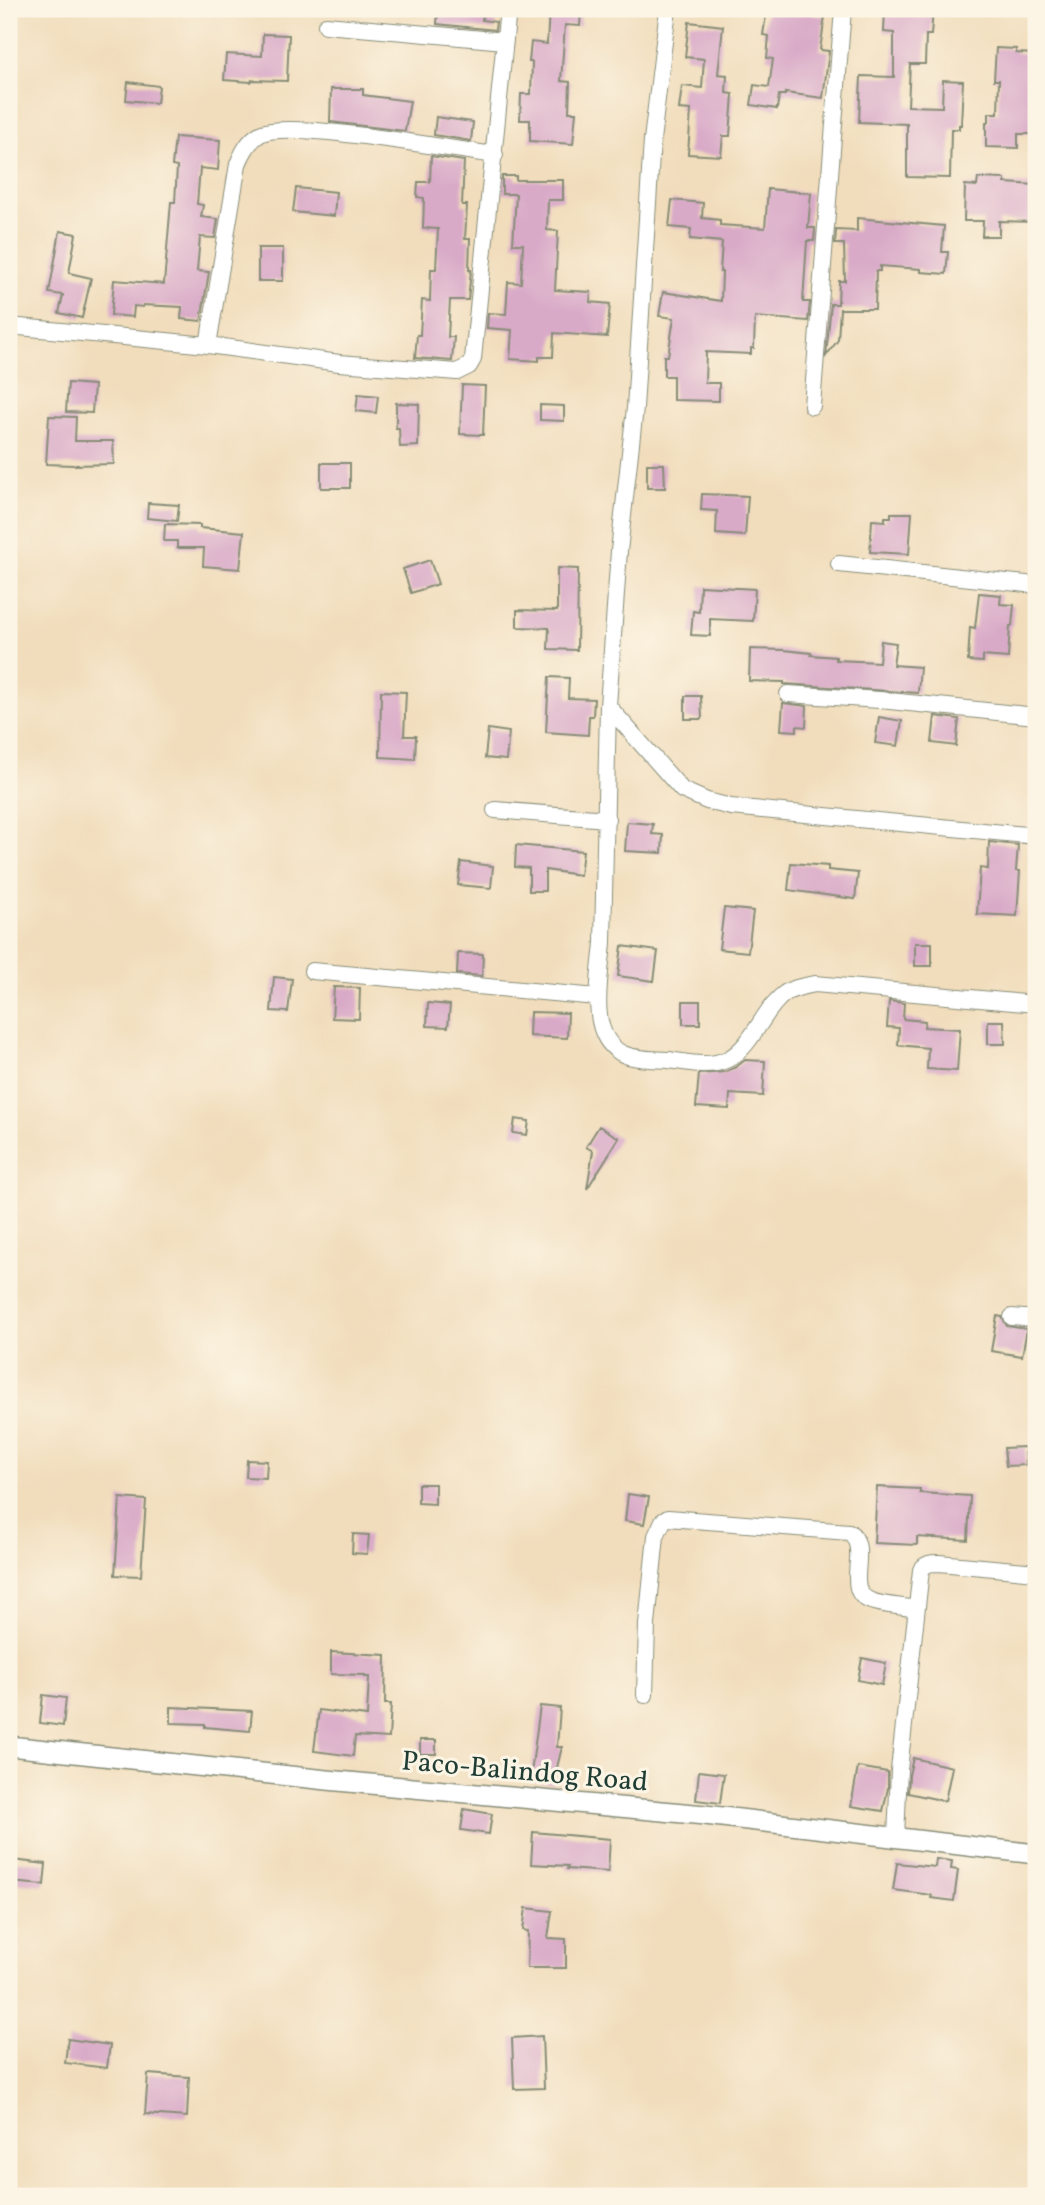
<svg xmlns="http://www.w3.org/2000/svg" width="1045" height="2205" viewBox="0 0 1045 2205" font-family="Vollkorn,serif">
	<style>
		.building { fill: #d9aac8 }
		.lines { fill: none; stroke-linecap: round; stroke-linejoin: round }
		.minor-casing { stroke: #888d78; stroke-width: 18 }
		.tertiary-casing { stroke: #888d78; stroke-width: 22 }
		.minor { stroke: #fff; stroke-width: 16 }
		.tertiary { stroke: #fff; stroke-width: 19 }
		.labels { text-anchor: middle; stroke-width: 6; stroke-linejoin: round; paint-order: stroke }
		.street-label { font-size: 28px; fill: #1f3d34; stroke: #fcf5e5 }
	</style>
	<rect width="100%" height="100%" fill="#fcf5e5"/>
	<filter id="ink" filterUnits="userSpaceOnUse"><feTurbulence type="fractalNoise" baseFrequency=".0143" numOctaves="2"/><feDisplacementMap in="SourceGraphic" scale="14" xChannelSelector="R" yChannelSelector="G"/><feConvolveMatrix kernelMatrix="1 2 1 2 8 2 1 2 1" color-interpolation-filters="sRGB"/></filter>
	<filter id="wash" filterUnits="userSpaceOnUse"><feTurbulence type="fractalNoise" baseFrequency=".00686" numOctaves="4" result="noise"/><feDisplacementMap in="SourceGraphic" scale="28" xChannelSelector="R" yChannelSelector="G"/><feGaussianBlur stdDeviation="1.57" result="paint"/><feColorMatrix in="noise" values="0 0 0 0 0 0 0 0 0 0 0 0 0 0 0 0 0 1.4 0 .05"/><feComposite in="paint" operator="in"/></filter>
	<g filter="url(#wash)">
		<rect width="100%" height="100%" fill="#f1ddbc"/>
		<g id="blocks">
			<path class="building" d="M438 9H484L482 20 496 22 495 30 437 24Z
				M549 9H581L580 26 565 25 561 81 570 82 569 112H576L573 144 530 141V120H520L521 94H531L532 62H529L531 42 547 44Z
				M767 9H813L812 15 825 16 820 50 829 51 823 98 785 93V95H779L777 109 751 105 754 85 769 87 773 59 767 58 769 36 763 35Z
				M885 9H933L931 35H926L925 64H910L908 106 942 107 943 80 963 81 961 125H959V129H951L950 178 907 177V124L859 122 861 76 894 77V33L884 32Z
				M689 22 723 26 718 74 727 75 726 93 733 94 730 136H723L721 156 688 154 691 110 679 109 682 86 702 88 704 59 685 57Z
				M263 34 289 35 287 81 252 80 251 82 224 80 226 54 262 56Z
				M996 48 1016 49V53L1036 54 1035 134H1018V148L986 147V122H989V113H998L999 80H994Z
				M128 82 159 86 157 103 126 100Z
				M331 89H363V95L410 101 405 131 330 122Z
				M436 117 473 122 471 141 434 135Z
				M175 137 220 140 218 170 200 168 197 204 203 205 201 217 218 219 215 238 200 237 197 271 209 272 201 321 181 319 182 307 143 305V307L134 306 133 317 111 315 114 280 164 284 171 202H175L177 167 172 166Z
				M431 156 464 161 462 205H467L465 239H470L469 270H471L468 300H450L448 337H454L452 361 415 358 417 335H420L422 300 430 301 431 269H436L438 229 423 228 424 198 417 197 418 182H430Z
				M502 176H516V180H563V200H548L547 230 558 231 555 290 591 292 590 302 610 304 607 337 554 333 553 357H539V361L510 359 512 330 487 328 488 313 506 314 508 282 521 283 523 244H513L516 194H502Z
				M978 178 1005 179V183L1036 185V222L999 221V236H982L983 221H964L965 185 977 186Z
				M296 188 336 192 334 216 293 212Z
				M768 189 811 193 808 228H815L814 241H807L803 302H810L808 321 755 317 754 348H751V354L706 352 705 383H719V401L673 400V376H664V356H668L674 318 659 316 663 292 721 301 722 272H720L722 242 690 239 691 229 669 227 672 200 703 203 702 218 720 220V225L765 228Z
				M857 218 944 226 942 252H948L946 274 921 272V269L880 266V271H876L875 309H840L838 340 826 356 831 304H838L839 281H845L844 244H835L836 230 857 231Z
				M60 231 76 234 69 273 91 278 82 318 59 313 63 295 49 293Z
				M258 248H283V281H258Z
				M68 383 94 385 92 413 66 412Z
				M462 385 485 386 483 435 460 434Z
				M358 394 378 396 376 413 356 411Z
				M396 403 419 404 418 446 400 447 399 428H396Z
				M540 405 564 406V421L540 420Z
				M49 416 76 417 75 441H113L114 464 73 465 46 464Z
				M321 463H350V488H321Z
				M647 464H664L665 488H647Z
				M702 494 748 496 745 536 716 534 717 511 701 510Z
				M148 503 179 505 177 521 147 518Z
				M891 513H912L909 554 870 552 872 520 885 521V517H891Z
				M165 524 200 525V528L244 532 240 569 203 566 204 548H177V541H164Z
				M430 560 438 584 411 593 403 569Z
				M557 568 578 569 577 650 548 649 549 628 517 627V610L557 611Z
				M700 586 755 589 753 621 710 619V636L691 635 693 611 699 612Z
				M979 593 1001 595 1000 604 1014 605 1012 626H1010L1008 658 983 656V662L968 661 970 627 975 628Z
				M881 641 896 643 893 665 920 667 918 693 784 684V682L749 681 750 649 784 650 811 653V655L836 657V660L879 662Z
				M549 677 569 678 568 698 594 699 593 716H589L588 735 546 732Z
				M381 691 406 692 404 736H416L415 759 380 757Z
				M685 696H701L702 719H685Z
				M783 703 807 706 806 727 797 726V731L781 730Z
				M935 716 959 719 956 746 932 743Z
				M879 717 902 721 898 746 875 743Z
				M488 729 509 732 506 760 485 758Z
				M627 822 653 824 652 834 663 835 662 853 625 851Z
				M989 842 1018 845 1016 871H1020L1017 916 977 914 980 868 988 869Z
				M516 845 583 851 580 875 545 870V891H529V868L515 867Z
				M461 862 493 866 491 888 458 885Z
				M791 863 828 866V870L858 873 855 899 788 890Z
				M724 908 753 911 748 952 719 949Z
				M915 943H932V966H915Z
				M622 946 658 951 654 981 618 976Z
				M458 953 483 954 482 976 457 974Z
				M274 977 292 979 288 1012 271 1011Z
				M334 987 360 988 359 1019 332 1018Z
				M683 1001H700V1024H683Z
				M889 1001 904 1003 903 1019 925 1021 924 1027 960 1029 957 1071 927 1069 928 1048 898 1045 899 1028 887 1027Z
				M428 1003 450 1005 448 1027 427 1026Z
				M530 1012 568 1013 567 1038 529 1036Z
				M988 1021H1004L1005 1044H988Z
				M745 1060 765 1061 763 1096 730 1094 729 1109 696 1107 699 1074 725 1072 736 1067Z
				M515 1119 529 1121 527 1135 513 1133Z
				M599 1126 619 1138 587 1189 593 1151 586 1147Z
				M997 1316 1002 1317 1007 1326 1027 1329 1022 1356 991 1351Z
				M1025 1447 1026 1465 1006 1466 1004 1448Z
				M247 1460 267 1461 266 1478 246 1477Z
				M418 1484H435V1504L418 1503Z
				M877 1487 920 1489V1493L970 1496 968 1540 917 1537V1545L874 1543Z
				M628 1494 649 1497 644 1524 625 1521Z
				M120 1498 146 1500 141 1576 115 1575Z
				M353 1534 369 1535 367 1554 352 1553Z
				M331 1652 386 1655 385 1704H391L389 1738 355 1736 353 1756 314 1751 319 1710 367 1716 369 1677H365V1675L331 1674Z
				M862 1658 886 1663 882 1685 858 1680Z
				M43 1695 66 1698 63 1726 40 1723Z
				M540 1706 560 1708 557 1747H562L553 1784 530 1781Z
				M171 1707 252 1711 250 1731 205 1727V1724L171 1723Z
				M420 1740H436V1754H420Z
				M913 1758 952 1767 945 1801 908 1793 909 1775Z
				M858 1767 888 1772V1788L883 1811 851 1806Z
				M699 1771 724 1774 720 1803 696 1800Z
				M464 1809 492 1814 489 1834 461 1830Z
				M533 1832 610 1839 608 1872 567 1869 568 1866 531 1864Z
				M936 1859 952 1861 951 1869 958 1870 954 1901 931 1898 932 1895 893 1890 897 1863 935 1867Z
				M12 1860 46 1864 44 1885 10 1882Z
				M526 1908 552 1911 548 1938 566 1939V1968H527L528 1931 523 1930Z
				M542 2036 544 2088 514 2089 512 2038Z
				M68 2039 110 2045 107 2068 65 2063Z
				M148 2074 189 2077 187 2117 145 2114Z"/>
		</g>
	</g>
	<g filter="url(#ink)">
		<use href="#blocks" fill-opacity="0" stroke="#888d78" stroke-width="2"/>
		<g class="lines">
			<defs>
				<path id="minor" d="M668 9 652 140 635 408 619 551 608 706 603 942C601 975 586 1033 621 1053 634 1060 655 1059 669 1060 688 1063 710 1068 728 1059 753 1046 762 1011 784 994 792 988 805 986 815 984L1036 1004
					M326 25 505 41
					M9 326 208 345 339 363 457 372 469 366 473 359 508 9
					M208 345 238 164C243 152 249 140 260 134 287 119 455 150 495 155
					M812 406 843 9
					M839 564 1036 585
					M788 694 880 700 1036 716
					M608 706 682 790 707 801 731 807 1036 836
					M495 810 607 819
					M312 971 597 997
					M1012 1317 1036 1319
					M645 1695 647 1624 656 1536 663 1521 668 1518 849 1532C872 1548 841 1591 871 1601 885 1606 902 1606 916 1609
					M896 1837 899 1770 921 1570C926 1563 931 1563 939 1563L1036 1572"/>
				<path id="tertiary" d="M9 1746 327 1780 705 1815 1036 1854"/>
			</defs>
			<use href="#minor" class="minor-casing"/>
			<use href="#tertiary" class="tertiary-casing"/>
			<use href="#minor" class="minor"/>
			<use href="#tertiary" class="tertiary"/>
		</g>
	</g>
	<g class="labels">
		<g class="street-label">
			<text transform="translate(525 1770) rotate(5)" y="10">Paco-Balindog Road</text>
		</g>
	</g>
	<rect width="1045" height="2205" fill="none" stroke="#fcf5e5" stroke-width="35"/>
</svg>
